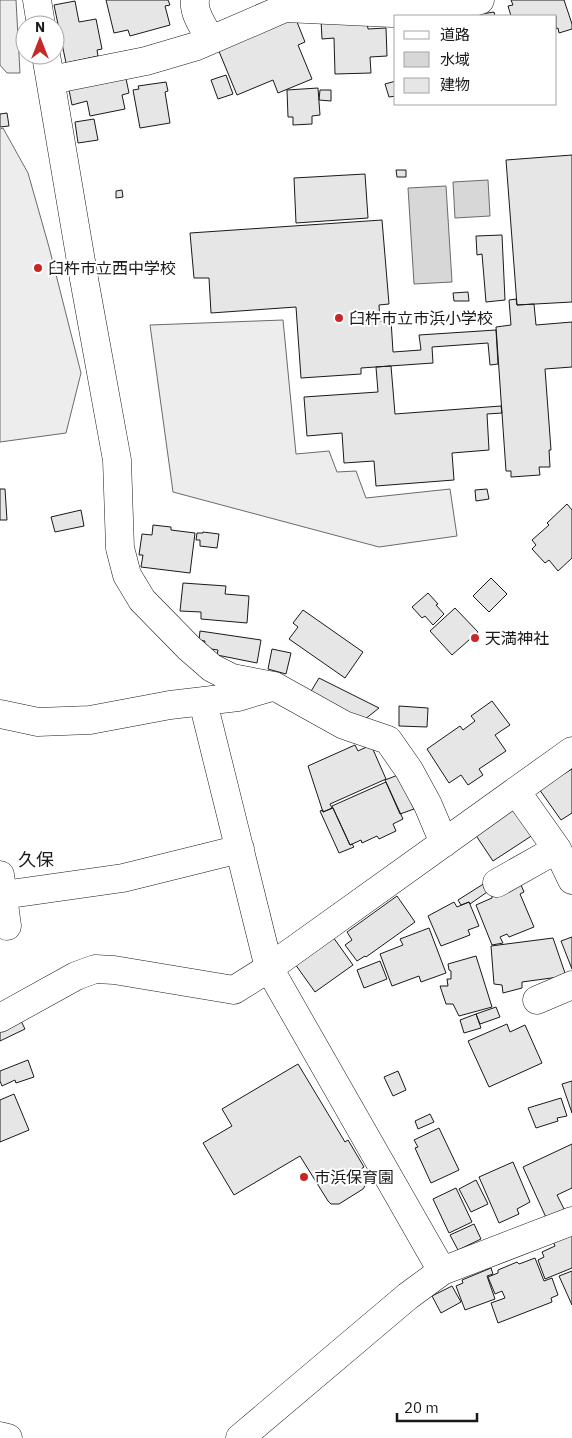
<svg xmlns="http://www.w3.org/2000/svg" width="572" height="1438" viewBox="0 0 572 1438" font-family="'IBM Plex Sans','Noto Sans JP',sans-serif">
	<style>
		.built { fill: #ededed; stroke: #6a6a6a }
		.water { fill: #d7d7d7; stroke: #6a6a6a }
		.building { fill: #e6e6e6; stroke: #1a1a1a }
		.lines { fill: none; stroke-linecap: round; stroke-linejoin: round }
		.minor-casing { stroke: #1a1a1a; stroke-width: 29 }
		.minor { stroke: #fff; stroke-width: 28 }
		.poi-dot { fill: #c62828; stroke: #fff; stroke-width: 2 }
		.labels { text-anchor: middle; stroke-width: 4; stroke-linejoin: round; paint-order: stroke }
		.poi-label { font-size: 16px; fill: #1a1a1a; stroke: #fff; text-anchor: start }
		.neighbourhood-label { font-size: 18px; fill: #1a1a1a; stroke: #fff }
	</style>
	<rect width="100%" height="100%" fill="#fff"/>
	<path class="built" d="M0 0H16L20 73H7L0 65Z
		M3 128 28 173 49 247 81 373 66 433 0 442V129Z
		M283 320 296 454 329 451 337 472 356 471 366 498 450 489 457 536 379 547 173 492 150 325Z"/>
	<path class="water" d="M488 180 490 216 455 218 453 182Z
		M446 186 452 282 414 284 408 188Z"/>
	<path class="building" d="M106 0H168L170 5 165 6 170 25 130 36 128 30 114 33Z
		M511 0H564L572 24V29L559 33 558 28 556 29V16H511L508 6 513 5Z
		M75 1 79 22 96 19 102 49 97 50 98 56 66 63 54 5Z
		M494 12 495 16H469Z
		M295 17 305 42 298 45 312 79 278 93 273 80 237 95 218 49Z
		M321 20 367 22 368 29 386 28 387 56 370 57 371 73 335 74 334 38 322 39Z
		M125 74 129 93 122 95 125 109 90 116 87 101 72 105 68 85Z
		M226 75 233 94 218 99 211 80Z
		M396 81V96L389 97 385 84Z
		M166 82 168 91 165 92 170 123 140 128 133 90 139 89 138 86Z
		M318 88 320 115 312 116V124L293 125V117H288L287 90Z
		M320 90H331V101L319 100Z
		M7 113 9 126 0 127V114Z
		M94 119 98 140 78 143 75 122Z
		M572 155V302L517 305 506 160Z
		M396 170H406V177H397Z
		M365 174 368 218 296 223 294 178Z
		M122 190 123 197 116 198V191Z
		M382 220 389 304 379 305 380 321 391 320 393 352 421 350 419 335 496 330 498 364 490 365 488 343 432 347 433 363 361 368V374L301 378 296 307 211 313 209 278H194L190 233Z
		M502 235 505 300 486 302 482 254 477 255 476 236Z
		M468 292 469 301H454L453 293Z
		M516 299 517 305 534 304 536 325 572 322V367L545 369 551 450H549L550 467H539L540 475 511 477V471H506L496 327 511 325 509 300Z
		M391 366 395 414 501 406 502 413 487 414 489 450 452 453 454 480 376 486 374 461 344 463 342 433 307 436 304 397 378 392 376 367Z
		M0 489H5L7 520H0Z
		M487 489 489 499 476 501 475 490Z
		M567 504 572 510V558L558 571 549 560 545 563 532 549 536 545 532 540 549 525 547 523Z
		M81 510 84 526 55 532 51 517Z
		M153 525 171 527V530L195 533 190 573 141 567 143 555H139L142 534 152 535Z
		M203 532 219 534 217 548 200 546V540H196L197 533H203Z
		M491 578 507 594 489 612 473 596Z
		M183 583 226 586 225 594 249 596 247 623 201 619V612L180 611Z
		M428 593 438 604 436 605 444 614 433 625 425 616 422 618 412 607Z
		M455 608 478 632 452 655 430 631Z
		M303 610 363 652 345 678 289 639 298 627 293 623Z
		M200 631 261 640 257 663 217 655 218 650 204 648 205 641 199 640Z
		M272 649 291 653 286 674 268 669Z
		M319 678 379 708 364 720 310 693Z
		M492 701 510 725 495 735 506 751 479 769 483 775 468 785 461 775 449 783 427 749 460 726 463 730 475 721 471 716Z
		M399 706 428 708 427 727 399 726Z
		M355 745 358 751 371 745 386 779 330 804 332 808 323 812 308 766Z
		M572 769V813L561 820 539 789Z
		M398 775 414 809 400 814 385 780Z
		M386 782 403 819 393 824 396 831 379 839 377 836 362 843 361 840 350 845 332 806Z
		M518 806 536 833 493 861 475 834Z
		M333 808 350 845 352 844 354 847 339 853 320 811 323 810V812Z
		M518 878 524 892 520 894 534 927 509 937 507 934 500 937 503 943 492 945 476 905 492 898V896L505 890Z
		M485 883 490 890 470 904 469 902 461 905 458 900Z
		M397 896 415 922 366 957 365 956 357 961 345 945 352 940 347 932Z
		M454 902 457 907 469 902 479 926 468 930 470 935 441 946 428 916Z
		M429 928 446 973 421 982 419 976 392 986 380 954 403 945 400 939Z
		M333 937 353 965 315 992 295 964Z
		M572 937V969L561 941Z
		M553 938 566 976 522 982V988L503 993 502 985 494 984 491 946Z
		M476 956 492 1007 459 1016 453 1004H446L440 986H448L447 979H451V971L449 970 448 964Z
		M380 961 387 979 364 988 357 970Z
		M496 1007 500 1017 480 1024 476 1014Z
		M476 1014 481 1028 464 1033 460 1020Z
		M21 1021 25 1029 0 1041V1030Z
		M507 1024 510 1032 525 1025 542 1063 489 1087 468 1041Z
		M28 1060 34 1077 16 1083 15 1080 2 1086 0 1081V1071Z
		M298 1064 345 1142 348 1140 364 1167 361 1169 365 1178V1186L363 1189 339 1204H331L328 1201 300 1156 234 1195 203 1143 232 1126 222 1109Z
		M398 1071 406 1090 393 1096 384 1077Z
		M572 1081V1113L562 1084Z
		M14 1094 29 1130 0 1142V1100Z
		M561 1098 567 1116 557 1118 558 1121 536 1128 528 1108Z
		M430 1114 434 1122 418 1129 415 1121Z
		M439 1128 459 1170 431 1183 415 1148 418 1147 414 1140Z
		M572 1144V1188L557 1195 567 1215 549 1224 523 1167Z
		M513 1162 530 1202 517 1209 519 1214 499 1223 479 1177Z
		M476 1180 488 1204 471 1212 459 1189Z
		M456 1188 472 1222 449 1233 433 1199Z
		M474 1224 481 1239 458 1250 450 1235Z
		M572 1233V1268L545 1279 538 1260 544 1257 542 1252 555 1246 553 1241Z
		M535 1258 544 1281 552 1278 558 1295 551 1298 552 1302 498 1323 491 1303 505 1298 502 1291 495 1294 488 1277 498 1273V1270L517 1262 519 1264Z
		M491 1268 493 1274 487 1276 495 1299 465 1310 456 1286 463 1283 462 1280Z
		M572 1271V1305L559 1276Z
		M452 1286 461 1302 441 1313 432 1296Z"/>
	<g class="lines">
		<defs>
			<path id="minor" d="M37 0 41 25
				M195 0C193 14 205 29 211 40
				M46 55 84 279 117 460 120 548 127 575 142 600 189 648 212 668 232 678 274 686 344 725 388 740 409 770 428 805 444 843
				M51 80 146 61 197 46 285 8 392 13 463 5 480 0
				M203 702 269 968 442 1271
				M0 714 38 722 90 720 170 705 238 697 268 688
				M516 791 557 849 572 880
				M0 875 7 926
				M497 883 557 849
				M3 895 123 878 240 849
				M537 1000 572 985
				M0 1018 76 976 95 969 114 970 234 990 269 968 572 751
				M0 1436 8 1438
				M240 1438 408 1296 442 1271 572 1221"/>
		</defs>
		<use href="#minor" class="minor-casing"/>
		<use href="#minor" class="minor"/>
	</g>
	<g class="poi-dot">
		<circle cx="38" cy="268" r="5"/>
		<circle cx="339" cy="318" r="5"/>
		<circle cx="475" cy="638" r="5"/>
		<circle cx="304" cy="1177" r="5"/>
	</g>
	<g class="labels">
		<g class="poi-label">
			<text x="48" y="274">臼杵市立西中学校</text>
			<text x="349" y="324">臼杵市立市浜小学校</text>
			<text x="485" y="644">天満神社</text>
			<text x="314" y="1183">市浜保育園</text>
		</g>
		<g class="neighbourhood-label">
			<text x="36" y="866">久保</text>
		</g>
	</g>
	<rect x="394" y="15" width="162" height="90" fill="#ffffff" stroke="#a3a3a3"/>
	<rect x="404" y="31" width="25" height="8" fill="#ffffff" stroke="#a3a3a3"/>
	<text x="440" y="40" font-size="15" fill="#1a1a1a">道路</text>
	<rect x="404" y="52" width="25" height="15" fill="#d7d7d7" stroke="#a3a3a3"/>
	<text x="440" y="65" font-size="15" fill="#1a1a1a">水域</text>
	<rect x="404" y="78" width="25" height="15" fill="#e6e6e6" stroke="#a3a3a3"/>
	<text x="440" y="90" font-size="15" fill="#1a1a1a">建物</text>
	<g transform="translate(40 40)"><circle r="24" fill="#ffffff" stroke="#a3a3a3"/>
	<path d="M0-4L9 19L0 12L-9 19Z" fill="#c62828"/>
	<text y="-8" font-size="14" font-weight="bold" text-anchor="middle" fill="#1a1a1a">N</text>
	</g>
	<path d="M397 1413v8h80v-8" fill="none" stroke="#1a1a1a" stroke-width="2.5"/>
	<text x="404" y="1413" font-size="15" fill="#1a1a1a" stroke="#ffffff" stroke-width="4" paint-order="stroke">20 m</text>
</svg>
